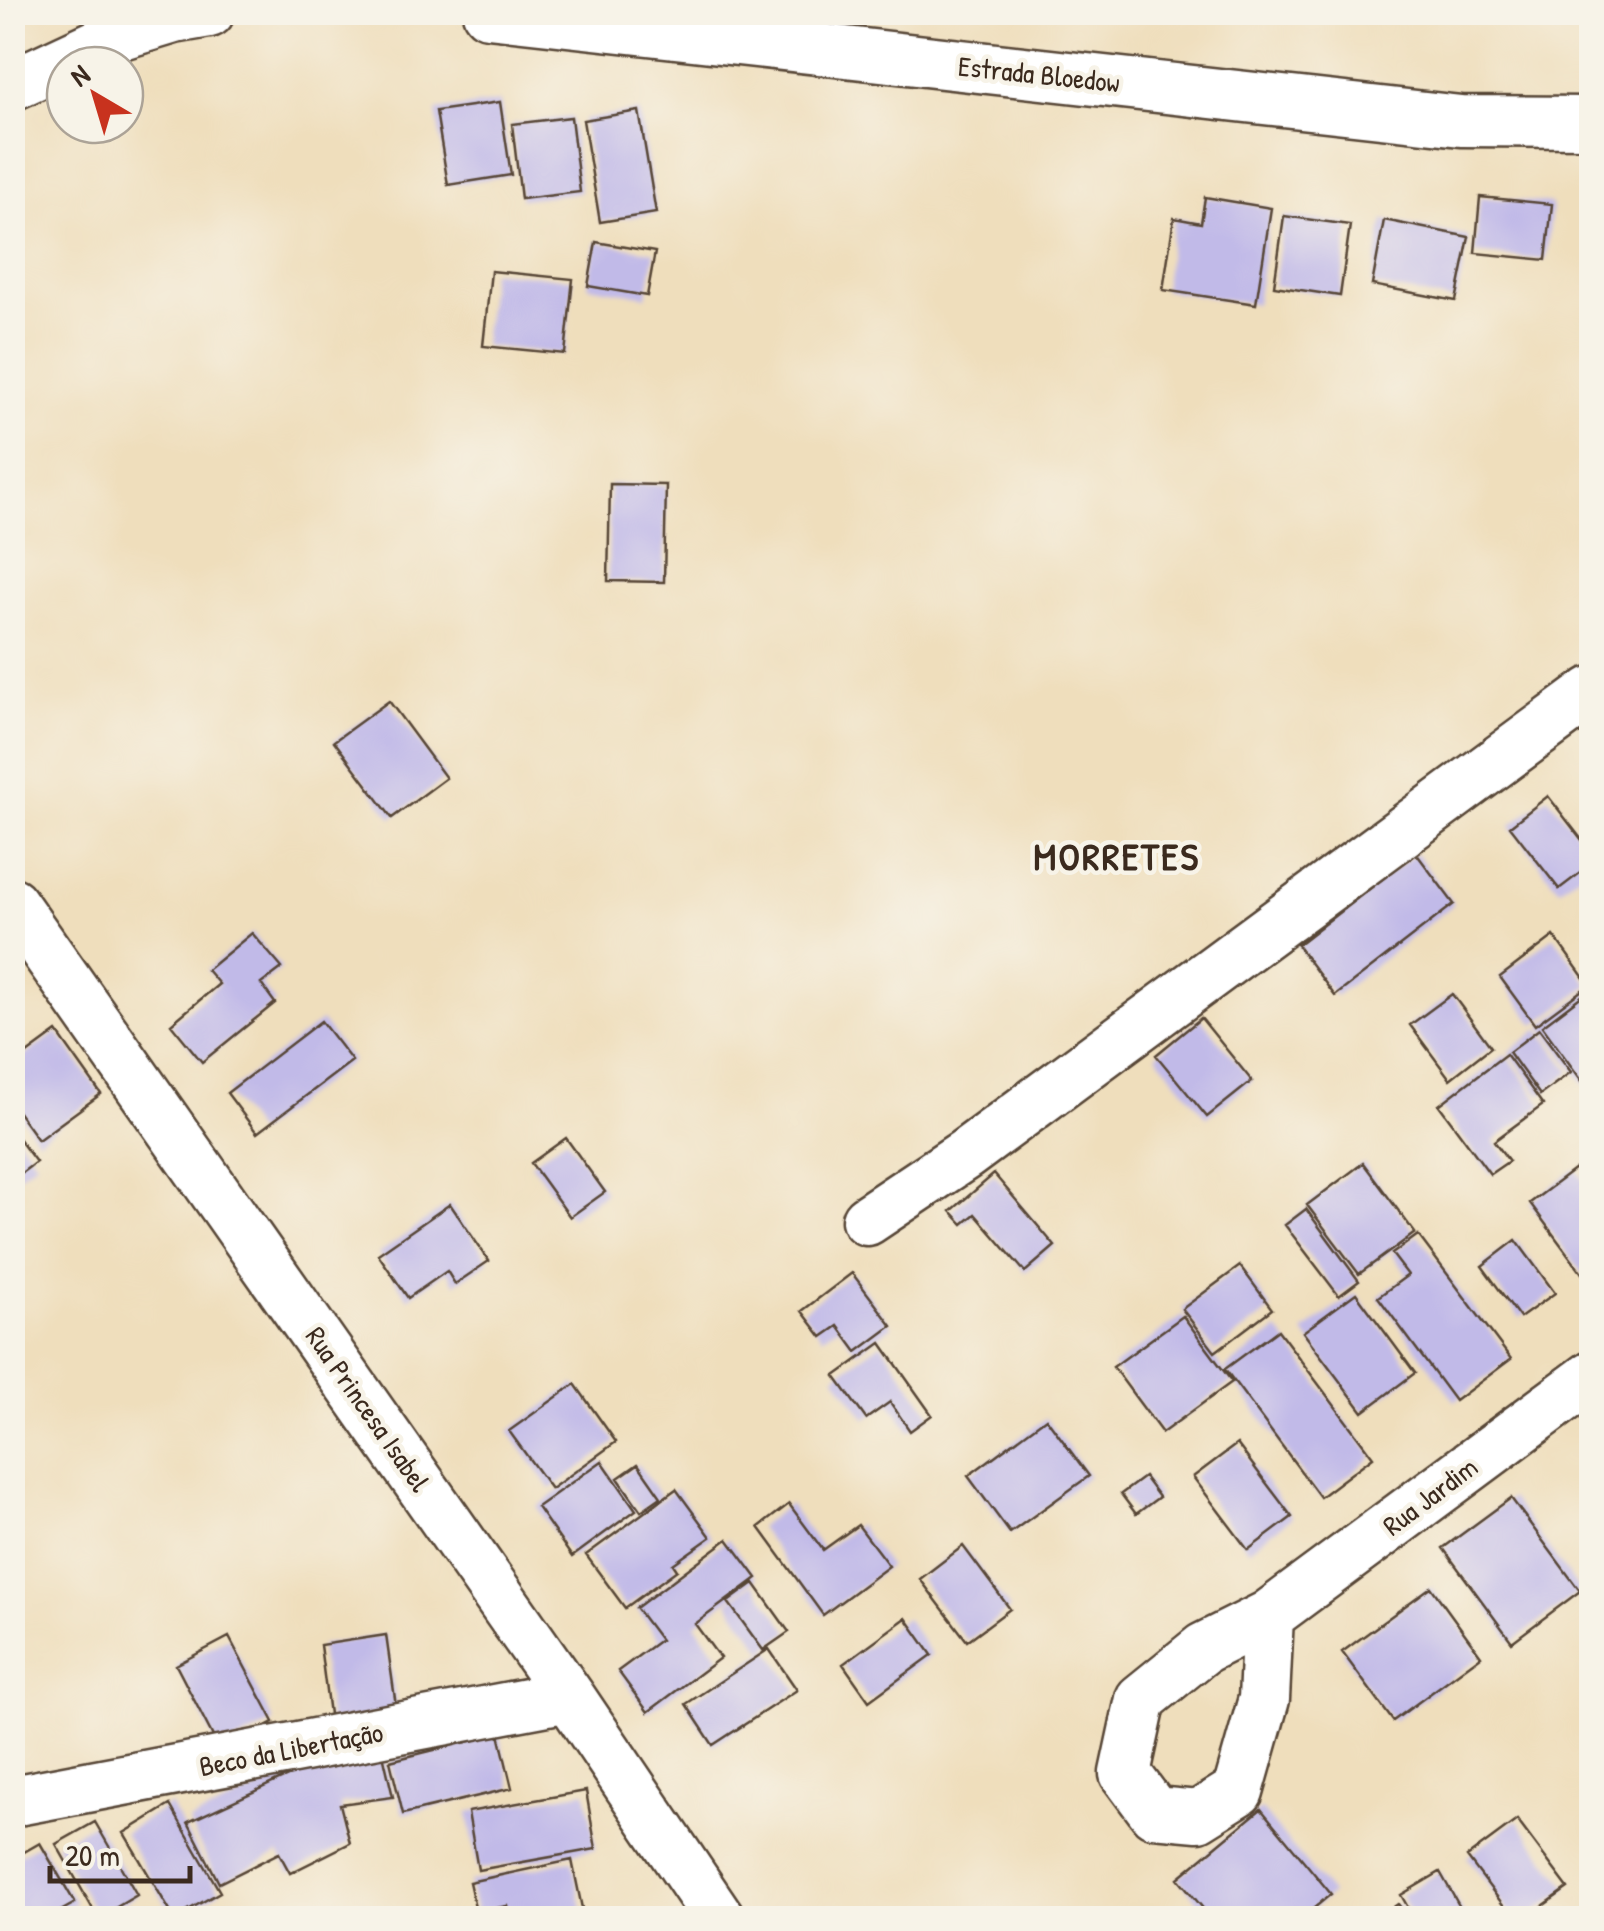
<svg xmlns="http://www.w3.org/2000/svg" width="1604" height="1931" viewBox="0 0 1604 1931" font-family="'Patrick Hand',sans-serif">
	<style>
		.building { fill: #c1bae8 }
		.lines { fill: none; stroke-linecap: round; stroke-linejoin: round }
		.minor-casing { stroke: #564536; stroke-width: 55 }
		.minor { stroke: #fff; stroke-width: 50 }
		.labels { text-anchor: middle; stroke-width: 9; stroke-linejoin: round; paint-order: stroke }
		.street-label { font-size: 28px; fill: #3b2a1e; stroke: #f7f3e8 }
		.district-label { font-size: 38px; font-weight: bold; letter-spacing: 2.5px; fill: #3b2a1e; stroke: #f7f3e8 }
	</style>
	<rect width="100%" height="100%" fill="#f7f3e8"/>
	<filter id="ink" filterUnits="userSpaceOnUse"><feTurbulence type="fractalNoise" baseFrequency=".01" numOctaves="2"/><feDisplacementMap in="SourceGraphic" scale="20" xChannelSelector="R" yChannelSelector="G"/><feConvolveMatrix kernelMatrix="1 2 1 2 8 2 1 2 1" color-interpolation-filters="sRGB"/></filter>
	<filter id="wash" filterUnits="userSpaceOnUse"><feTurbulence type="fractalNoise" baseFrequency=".0048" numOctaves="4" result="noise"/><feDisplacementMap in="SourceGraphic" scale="40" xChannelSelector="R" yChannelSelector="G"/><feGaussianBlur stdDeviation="2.25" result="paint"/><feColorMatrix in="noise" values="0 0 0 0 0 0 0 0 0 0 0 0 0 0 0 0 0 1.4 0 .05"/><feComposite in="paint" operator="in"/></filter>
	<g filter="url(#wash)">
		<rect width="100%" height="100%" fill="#efdebc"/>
		<g id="blocks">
			<path class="building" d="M500 102 511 175 448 185 436 111Z
				M639 111 656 213 600 222 583 120Z
				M571 117 580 192 521 199 512 124Z
				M1205 197 1271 208 1256 304 1163 290 1174 218 1201 223Z
				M1480 197 1552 204 1546 260 1475 253Z
				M1284 216 1350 225 1340 296 1274 286Z
				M1384 220 1469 237 1456 301 1372 285Z
				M596 242 655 252 647 296 588 286Z
				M491 271 573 279 565 354 483 346Z
				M610 484 666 485 664 582 608 581Z
				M389 701 446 778 392 818 334 741Z
				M1548 796 1592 853V864L1559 889 1510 826Z
				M1416 853 1454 904 1335 996 1297 945Z
				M252 933 282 968 261 984 275 1003 202 1062 171 1024 219 984 207 970Z
				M1554 936 1589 985 1535 1025 1500 977Z
				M1587 992 1592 998V1080L1585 1085 1542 1026Z
				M1452 994 1491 1047 1450 1079 1410 1025Z
				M1201 1018 1252 1081 1207 1117 1156 1055Z
				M321 1021 352 1061 257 1133 227 1093Z
				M1539 1029 1571 1072 1540 1095 1509 1052Z
				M57 1032 101 1094 38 1140 12 1104V1065Z
				M1506 1054 1543 1105 1494 1141 1509 1161 1490 1174 1439 1105Z
				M12 1130 36 1162 12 1180Z
				M566 1138 605 1192 570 1217 531 1163Z
				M1363 1163 1415 1233 1359 1274 1307 1205Z
				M1575 1169 1592 1191V1271L1584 1276 1530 1203Z
				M994 1174 1055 1246 1025 1272 975 1214 963 1224 951 1211Z
				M450 1204 489 1261 455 1284 447 1271 408 1298 378 1254Z
				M1306 1209 1359 1281 1339 1296 1285 1225Z
				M1418 1235 1511 1359 1455 1401 1378 1297 1408 1275 1392 1254Z
				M1516 1240 1555 1293 1520 1318 1482 1266Z
				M1240 1266 1272 1309 1215 1352 1182 1309Z
				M852 1273 892 1326 857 1352 838 1326 822 1337 802 1311Z
				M1356 1293 1415 1373 1363 1412 1303 1332Z
				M1183 1316 1232 1382 1162 1433 1113 1367Z
				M1278 1330 1373 1457 1320 1497 1225 1369Z
				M881 1343 932 1415 910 1431 890 1402 866 1419 835 1376Z
				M575 1384 616 1442 551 1489 509 1431Z
				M1046 1418 1089 1476 1010 1533 968 1476Z
				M1237 1444 1292 1517 1248 1550 1193 1477Z
				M602 1461 636 1510 572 1557 537 1507Z
				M638 1464 661 1497 641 1511 618 1478Z
				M1144 1477 1159 1497 1136 1514 1121 1494Z
				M676 1489 711 1537 673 1564 677 1570 625 1608 586 1555Z
				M1511 1498 1580 1591 1512 1642 1443 1548Z
				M789 1504 823 1550 858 1525 889 1566 823 1615 759 1527Z
				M728 1539 757 1578 695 1624 720 1658 648 1712 618 1671 660 1640 636 1608Z
				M963 1546 1010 1609 967 1641 920 1579Z
				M754 1583 789 1632 763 1650 728 1602Z
				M1431 1587 1481 1656 1393 1721 1342 1652Z
				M906 1618 932 1655 869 1701 843 1664Z
				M386 1635 397 1713 330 1722 320 1645Z
				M229 1637 274 1722 220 1750 176 1665Z
				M769 1649 797 1690 713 1745 686 1704Z
				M499 1734 512 1788 403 1814 390 1761Z
				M383 1754 393 1797 340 1804 350 1843 290 1873 279 1853 219 1883 188 1822 318 1762Z
				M586 1791 596 1849 478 1870 468 1812Z
				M170 1805 220 1892 174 1918 124 1833Z
				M1261 1809 1331 1894 1302 1918H1211L1178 1878Z
				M1517 1820 1568 1888 1526 1918H1513L1467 1857Z
				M95 1822 137 1895 98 1918 56 1844Z
				M40 1843 75 1903 48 1918H12V1859Z
				M572 1860 584 1918H510L507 1906 476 1912 469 1882Z
				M1440 1872 1466 1918H1414L1401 1895Z
				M1398 1904 1409 1918H1378Z"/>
		</g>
	</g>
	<g filter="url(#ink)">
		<use href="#blocks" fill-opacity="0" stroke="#564536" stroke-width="2.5"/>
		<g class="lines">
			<defs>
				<path id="minor" d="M488 12 1461 121 1592 122
					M12 85 121 34 174 18 209 12
					M12 903 569 1696 719 1918
					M867 1220 966 1154 1592 692
					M1268 1616 1264 1699 1238 1791 1198 1816 1154 1812 1125 1773 1141 1699 1204 1648 1268 1616 1592 1376
					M12 1801 569 1696"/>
			</defs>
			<use href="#minor" class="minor-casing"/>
			<use href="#minor" class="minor"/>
		</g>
	</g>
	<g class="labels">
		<g class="street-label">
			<text transform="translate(1039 74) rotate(6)" y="10">Estrada Bloedow</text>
			<text transform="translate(368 1409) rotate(55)" y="10">Rua Princesa Isabel</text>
			<text transform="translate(1430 1496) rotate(-37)" y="10">Rua Jardim</text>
			<text transform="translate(291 1749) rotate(-11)" y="10">Beco da Libertação</text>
		</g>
		<g class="district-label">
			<text x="1117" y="870">MORRETES</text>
		</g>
	</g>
	<rect width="1604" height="1931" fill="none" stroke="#f7f3e8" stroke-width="50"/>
	<g transform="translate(95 95) rotate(322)"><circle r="48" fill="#f7f3e8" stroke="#aca397" stroke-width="2.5"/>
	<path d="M0-8L18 38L0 25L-18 38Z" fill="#c8321e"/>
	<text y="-15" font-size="28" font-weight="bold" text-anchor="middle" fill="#3b2a1e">N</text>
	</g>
	<path d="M50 1866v15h140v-15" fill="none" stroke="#3b2a1e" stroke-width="5"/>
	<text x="65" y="1866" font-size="30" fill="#3b2a1e" stroke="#f7f3e8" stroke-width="8" paint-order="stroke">20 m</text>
</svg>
